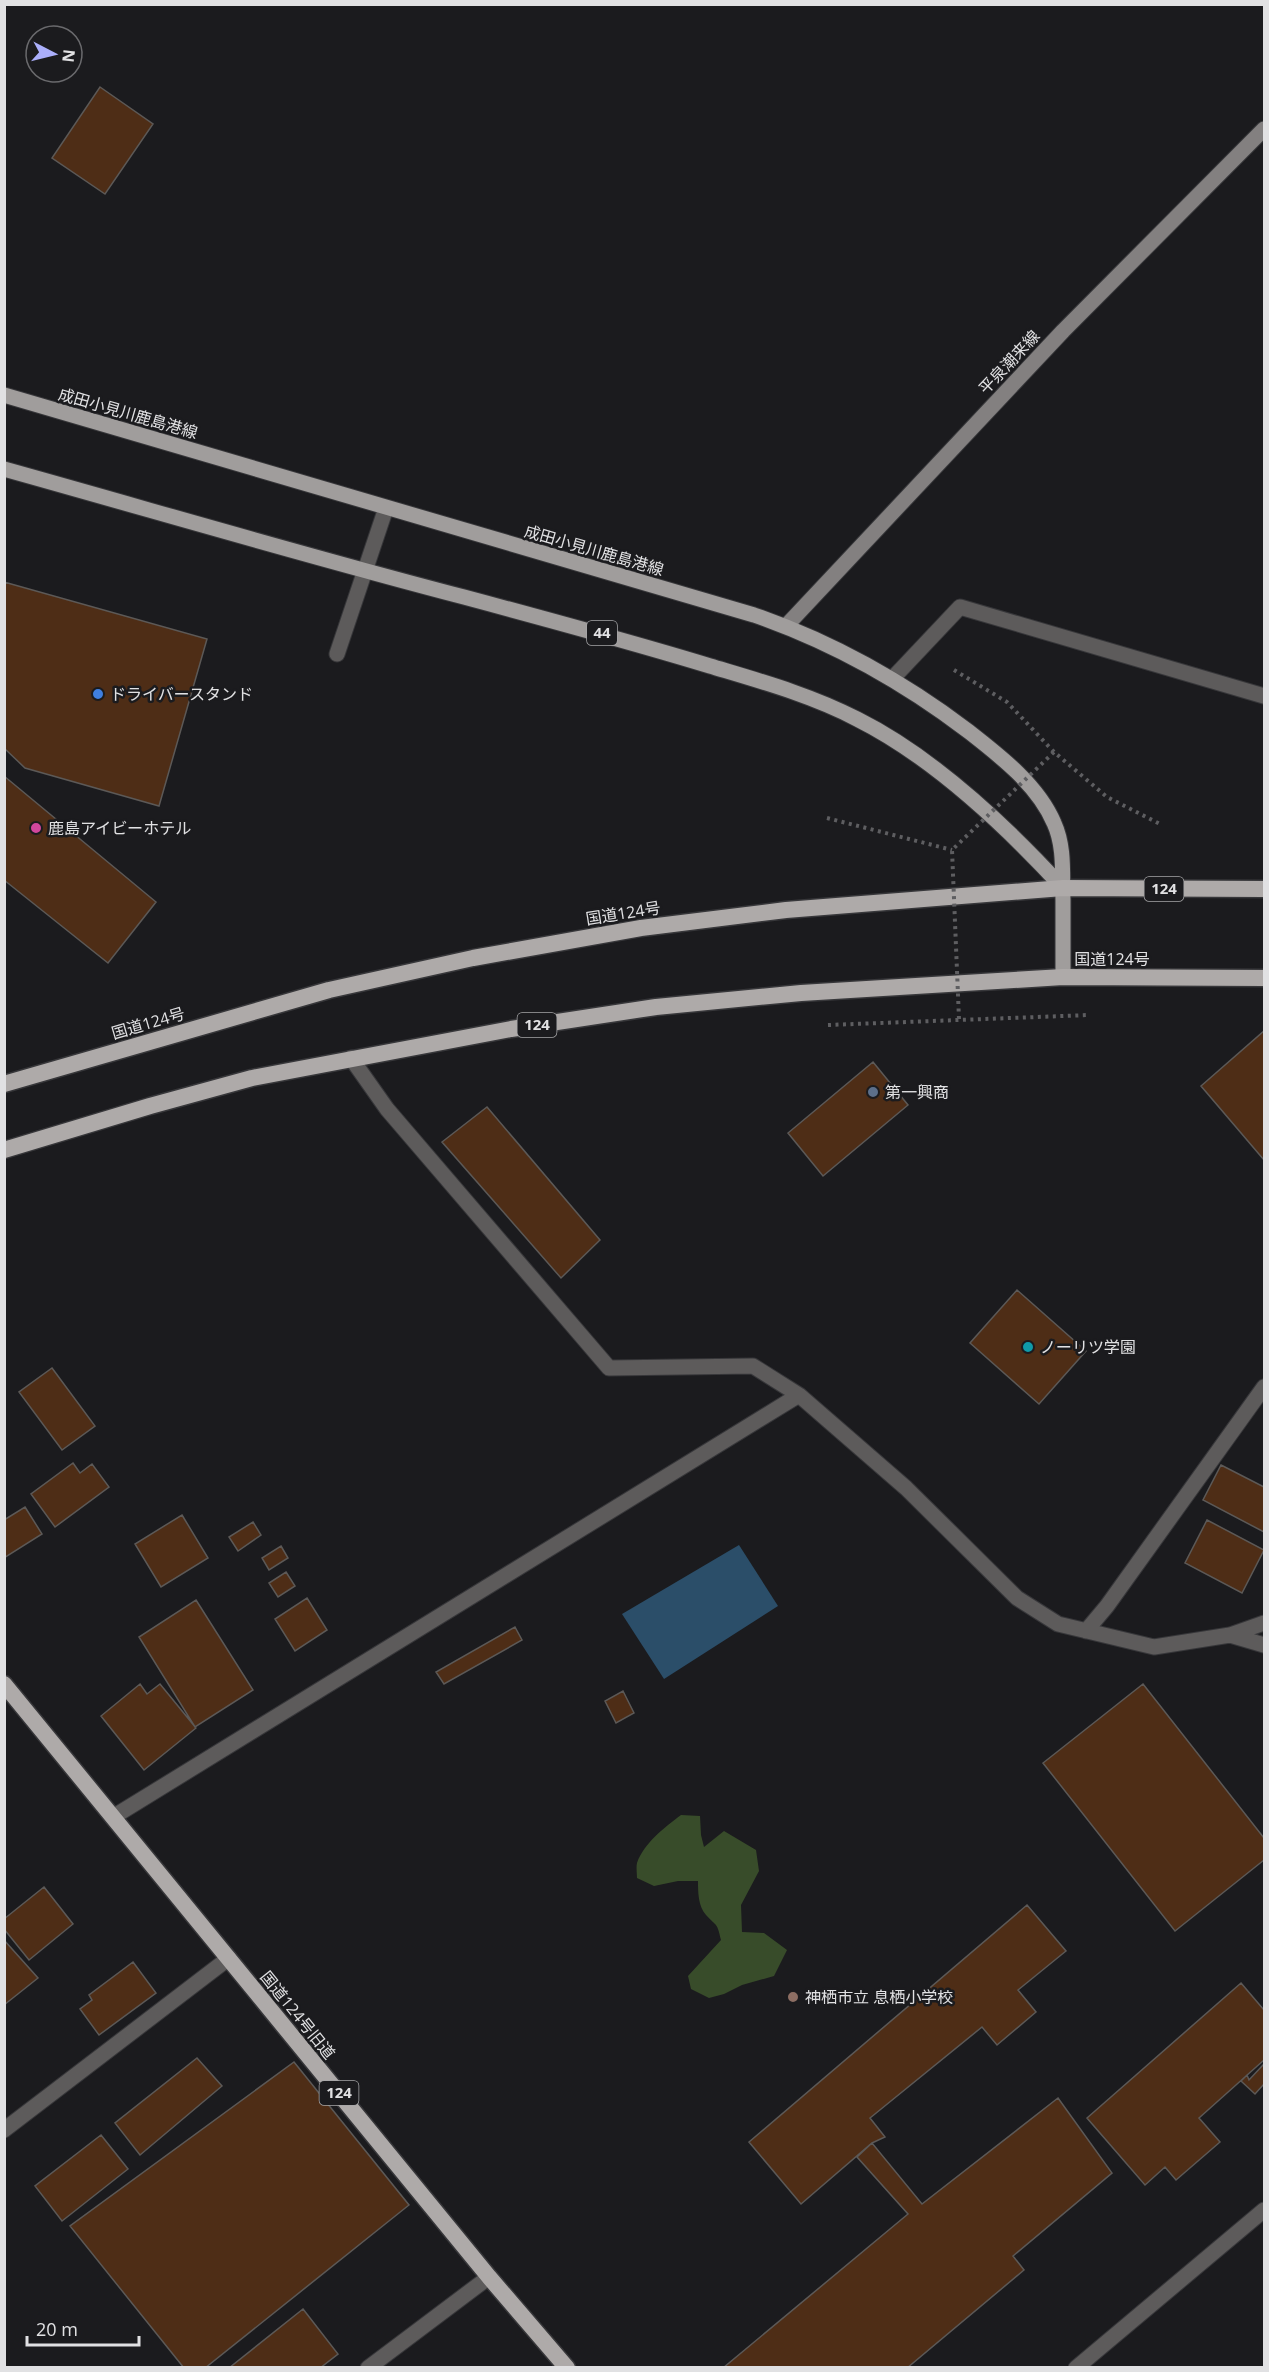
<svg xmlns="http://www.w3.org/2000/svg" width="1269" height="2372" viewBox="0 0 1269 2372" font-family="'Open Sans','Noto Sans JP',sans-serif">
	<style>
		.forest { fill: #384c2a }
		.water { fill: #2b4e69 }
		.building { fill: #4e2d16; stroke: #5c5957; stroke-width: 1.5 }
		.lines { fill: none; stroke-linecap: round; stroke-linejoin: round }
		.service-casing { stroke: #37373a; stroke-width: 17 }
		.minor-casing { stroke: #37373a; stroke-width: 17 }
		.tertiary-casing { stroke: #37373a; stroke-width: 17 }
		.secondary-casing { stroke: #37373a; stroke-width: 17 }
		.primary-casing { stroke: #37373a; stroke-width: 17 }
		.trunk-casing { stroke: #37373a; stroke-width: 19 }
		.path { stroke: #5e5e61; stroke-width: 4; stroke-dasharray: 3 4.5; stroke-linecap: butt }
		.service { stroke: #5d5b5b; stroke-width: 15 }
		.minor { stroke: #5d5b5b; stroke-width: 15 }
		.tertiary { stroke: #5d5b5b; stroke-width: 15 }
		.secondary { stroke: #838080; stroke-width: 15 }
		.primary { stroke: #a09d9c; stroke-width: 15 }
		.trunk { stroke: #aeaaa9; stroke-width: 16 }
		.path-bridge { stroke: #5e5e61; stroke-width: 4; stroke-dasharray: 3 4.5; stroke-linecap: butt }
		.shop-dot { fill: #3f7fe0; stroke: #1b1b1e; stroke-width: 2 }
		.hotel-dot { fill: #d1479c; stroke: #1b1b1e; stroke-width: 2 }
		.service-dot { fill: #5c6f8a; stroke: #1b1b1e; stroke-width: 2 }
		.culture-dot { fill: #0f9aa8; stroke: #1b1b1e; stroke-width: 2 }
		.education-dot { fill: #8d6e63; stroke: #1b1b1e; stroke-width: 2 }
		.labels { text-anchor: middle; stroke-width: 5; stroke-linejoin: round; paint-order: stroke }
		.shield { fill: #1b1b1e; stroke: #a6a6a8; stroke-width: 1.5 }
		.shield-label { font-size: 15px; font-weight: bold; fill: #e1e1e3 }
		.street-label { font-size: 16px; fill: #e1e1e3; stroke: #1b1b1e }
		.poi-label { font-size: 16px; fill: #e1e1e3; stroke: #1b1b1e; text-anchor: start }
	</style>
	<rect width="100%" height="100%" fill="#1b1b1e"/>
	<path class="forest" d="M681 1815 700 1816 701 1835 704 1847 724 1831 756 1850 759 1871 741 1905 742 1932 764 1933 787 1950 774 1976 742 1985 724 1994 709 1998 691 1989 688 1976 721 1940C717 1922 717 1927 706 1915 698 1906 698 1892 698 1881H678L654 1886 637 1878C637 1874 636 1867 637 1863 644 1843 665 1827 681 1815Z"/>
	<path class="water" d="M739 1545 778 1606 664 1679 622 1614Z"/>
	<path class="building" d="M100 87 153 124 105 194 52 158Z
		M4 582 207 639 159 806 25 768 4 748Z
		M4 776 156 902 108 963 4 880Z
		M1264 1031V1160L1201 1086Z
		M873 1062 908 1105 823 1176 788 1133Z
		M487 1107 600 1240 561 1278 442 1142Z
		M1017 1290 1086 1351 1039 1404 970 1343Z
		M52 1368 95 1426 62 1450 19 1392Z
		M73 1463 80 1473 92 1464 109 1487 55 1527 31 1494Z
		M1221 1465 1264 1487V1532L1203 1500Z
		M25 1507 42 1534 4 1558V1520Z
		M182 1515 208 1558 161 1587 135 1544Z
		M1207 1520 1264 1550 1242 1593 1185 1563Z
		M253 1522 261 1535 238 1551 229 1537Z
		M281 1546 288 1558 269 1570 262 1558Z
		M286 1572 295 1586 278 1597 269 1583Z
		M307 1598 327 1630 295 1651 275 1619Z
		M196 1600 253 1690 195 1727 139 1637Z
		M515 1627 522 1640 444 1684 436 1672Z
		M140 1684 147 1694 160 1684 196 1728 144 1770 101 1716Z
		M1143 1684 1264 1838V1860L1175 1931 1043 1763Z
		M623 1691 634 1713 616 1723 605 1701Z
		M44 1887 73 1924 29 1960 4 1929V1919Z
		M1027 1905 1066 1951 1018 1990 1036 2012 997 2045 982 2027 870 2118 885 2137 872 2143 801 2204 749 2142Z
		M4 1940 38 1978 4 2005Z
		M133 1962 156 1993 99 2035 80 2009 92 2000 89 1995Z
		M1241 1983 1264 2010V2060L1199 2118 1220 2142 1176 2180 1165 2167 1145 2185 1087 2118Z
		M197 2058 222 2086 140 2155 115 2123Z
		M294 2062 409 2205 205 2368H184L70 2226Z
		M1264 2064V2084L1255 2094 1241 2081 1247 2075 1249 2080Z
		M1058 2098 1112 2173 1013 2256 1024 2270 907 2368H723L908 2214 857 2157 872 2143 922 2204Z
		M101 2135 128 2169 62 2221 35 2186Z
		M303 2309 338 2354 320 2368H229Z"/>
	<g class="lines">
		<defs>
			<path id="service" d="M337 654 386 508"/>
			<path id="minor" d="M892 679 960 607 1264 696
				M351 1058 387 1109 609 1368 753 1366 799 1395 906 1488 1017 1598 1058 1624 1154 1647 1230 1635 1264 1623
				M1086 1631 1107 1606 1264 1387
				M1230 1635 1264 1645
				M113 1817 799 1395
				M4 2130 229 1958
				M1076 2368 1264 2210"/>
			<path id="tertiary" d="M368 2368 489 2277"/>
			<path id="secondary" d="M786 626 1063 331 1264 129"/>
			<path id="primary" d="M4 395 754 615C832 642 902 681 968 731 1000 756 1038 785 1054 823 1065 847 1062 874 1063 900 1063 925 1063 951 1063 977
				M4 469C158 512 310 557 464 597 546 619 628 641 710 666 760 681 811 695 857 719 933 757 1006 826 1063 888"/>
			<path id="trunk" d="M4 1084 329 990 473 958 641 928 786 910 1063 888 1264 889
				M4 1150 150 1106 252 1078 511 1029 656 1007 801 993 1063 977 1264 978
				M4 1684 489 2277 567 2368"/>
		</defs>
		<use href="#service" class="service-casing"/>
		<use href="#minor" class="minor-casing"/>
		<use href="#tertiary" class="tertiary-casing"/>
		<use href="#secondary" class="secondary-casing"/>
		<use href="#primary" class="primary-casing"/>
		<use href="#trunk" class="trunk-casing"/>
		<path class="path" d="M954 670 1007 702 1054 752 1107 797 1162 825
			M827 818 952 850
			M828 1025 1089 1015"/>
		<use href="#service" class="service"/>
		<use href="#minor" class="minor"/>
		<use href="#tertiary" class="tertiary"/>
		<use href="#secondary" class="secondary"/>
		<use href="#primary" class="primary"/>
		<use href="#trunk" class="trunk"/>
		<path class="path-bridge" d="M959 1019 952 850 1054 752"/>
	</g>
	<circle class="shop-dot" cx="98" cy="694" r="6"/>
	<circle class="hotel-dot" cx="36" cy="828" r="6"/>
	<circle class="service-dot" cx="873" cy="1092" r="6"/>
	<circle class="culture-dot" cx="1028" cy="1347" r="6"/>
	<circle class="education-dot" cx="793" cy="1997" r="6"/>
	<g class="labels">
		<g class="shield">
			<rect x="587" y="621" width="30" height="24" rx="4.5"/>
			<rect x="1144.5" y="877" width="39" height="24" rx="4.5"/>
			<rect x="517.5" y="1013" width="39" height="24" rx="4.5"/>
			<rect x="319.5" y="2081" width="39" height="24" rx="4.5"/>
		</g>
		<g class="shield-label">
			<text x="602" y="638">44</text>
			<text x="1164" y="894">124</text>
			<text x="537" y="1030">124</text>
			<text x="339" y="2098">124</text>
		</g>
		<g class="street-label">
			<text transform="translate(1009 362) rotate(-47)" y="6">平泉潮来線</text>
			<text transform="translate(128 413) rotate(16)" y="6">成田小見川鹿島港線</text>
			<text transform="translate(594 550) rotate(16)" y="6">成田小見川鹿島港線</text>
			<text transform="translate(623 913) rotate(-9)" y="6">国道124号</text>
			<text x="1112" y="965">国道124号</text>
			<text transform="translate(148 1023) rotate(-16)" y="6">国道124号</text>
			<text transform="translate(298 2015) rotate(51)" y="6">国道124号旧道</text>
		</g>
		<g class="poi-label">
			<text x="110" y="700">ドライバースタンド</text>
			<text x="48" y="834">鹿島アイビーホテル</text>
			<text x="885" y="1098">第一興商</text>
			<text x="1040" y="1353">ノーリツ学園</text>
			<text x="805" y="2003">神栖市立 息栖小学校</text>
		</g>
	</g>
	<rect width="1269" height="2372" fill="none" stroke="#e1e1e3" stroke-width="12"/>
	<g transform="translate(54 54) rotate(97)"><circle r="28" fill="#1b1b1e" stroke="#6a6a6d" stroke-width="1.5"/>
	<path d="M0-4.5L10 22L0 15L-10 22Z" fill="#abaffb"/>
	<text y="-9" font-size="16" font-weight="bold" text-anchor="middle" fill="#e1e1e3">N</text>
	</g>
	<path d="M27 2336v9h112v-9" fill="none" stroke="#e1e1e3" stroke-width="3"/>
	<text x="36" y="2336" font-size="18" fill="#e1e1e3" stroke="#1b1b1e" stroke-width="4.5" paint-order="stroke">20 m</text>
</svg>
